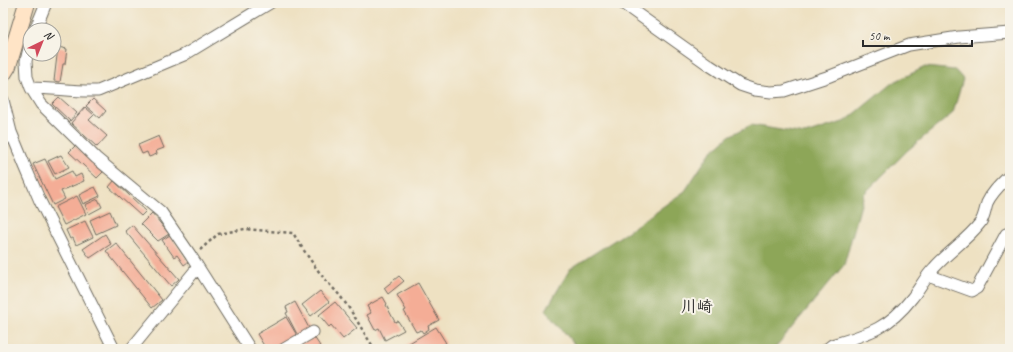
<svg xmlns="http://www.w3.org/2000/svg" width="1013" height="352" viewBox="0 0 1013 352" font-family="Caveat,'Klee One',sans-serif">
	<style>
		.forest { fill: #8da658; stroke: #5c6842 }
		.building { fill: #f4ad96 }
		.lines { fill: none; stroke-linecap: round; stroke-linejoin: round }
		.street-casing { stroke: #6f6b60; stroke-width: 13 }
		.secondary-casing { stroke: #6f6b60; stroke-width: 18 }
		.path { stroke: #6f6b60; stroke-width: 2.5; stroke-dasharray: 3 3; stroke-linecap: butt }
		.street { stroke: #fff; stroke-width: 11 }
		.secondary { stroke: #ffe4c6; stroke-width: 16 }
		.labels { text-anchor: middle; stroke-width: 4; stroke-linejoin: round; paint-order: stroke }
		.quarter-label { font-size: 16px; font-weight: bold; fill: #2b2b2b; stroke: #f7f3e8 }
	</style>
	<rect width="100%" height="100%" fill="#f7f3e8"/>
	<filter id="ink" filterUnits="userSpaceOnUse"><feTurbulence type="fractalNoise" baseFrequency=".025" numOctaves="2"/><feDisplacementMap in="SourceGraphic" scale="8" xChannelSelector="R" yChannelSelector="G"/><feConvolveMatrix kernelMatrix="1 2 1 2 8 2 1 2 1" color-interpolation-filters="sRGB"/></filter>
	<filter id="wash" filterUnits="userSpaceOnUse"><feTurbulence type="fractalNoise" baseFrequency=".012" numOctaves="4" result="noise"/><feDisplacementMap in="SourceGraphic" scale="16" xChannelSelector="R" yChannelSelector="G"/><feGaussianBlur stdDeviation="0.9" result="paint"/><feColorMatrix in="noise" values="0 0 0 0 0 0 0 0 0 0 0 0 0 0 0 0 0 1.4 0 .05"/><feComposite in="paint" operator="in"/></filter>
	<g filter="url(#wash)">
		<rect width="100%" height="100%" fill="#eee1c2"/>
		<path class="forest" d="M925 67 955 70 963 79 953 113 908 150 864 194 844 265 774 349H578L546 310 570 269 624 234 685 191 710 153 729 136 751 125 805 134 846 121 892 83Z"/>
		<g id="blocks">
			<path class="building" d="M58 47 67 49 65 64H63L60 82 54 81Z
				M59 97 77 113 70 121 52 104Z
				M93 99 106 111 100 118 86 106Z
				M85 107 94 115 89 120 107 136 97 147 71 123Z
				M159 136 164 148 156 151 157 154 149 157 147 152 142 154 138 145Z
				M75 146 103 172 97 178 69 152Z
				M61 155 69 167 55 174 48 161Z
				M45 159 55 179 72 171 75 177 81 174 84 181 61 191 65 199 53 205 33 164Z
				M114 181 146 211 141 216 109 187Z
				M95 187 100 196 83 204 79 195Z
				M77 196 86 214 64 225 55 207Z
				M98 199 102 207 89 214 85 205Z
				M110 211 116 225 96 234 90 220Z
				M152 213 169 234 158 241 141 224Z
				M85 221 93 237 76 245 73 238 70 239 66 230Z
				M132 225 179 279 171 286 125 231Z
				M105 234 111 244 90 258 83 249Z
				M170 235 188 262 184 265 177 255 174 257 162 240Z
				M116 243 162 300 152 308 106 251Z
				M399 276 404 281 388 294 384 288Z
				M418 283 439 320 428 326 429 329 423 333 421 330 416 332 404 311 406 310 397 295Z
				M320 291 329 302 311 316 302 305Z
				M383 297 387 304 386 305 395 322 398 321 404 330 385 340 379 328 375 330 367 315 371 313 367 306Z
				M295 302 310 330 298 336 286 313 288 312 286 307Z
				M335 302 357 328 343 339 331 325 329 327 319 315Z
				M286 317 298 337 277 349H266L257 334Z
				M436 327 446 343 436 349H408L406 345Z
				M314 337 320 346 314 349H291Z"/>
		</g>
	</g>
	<g filter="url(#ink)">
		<use href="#blocks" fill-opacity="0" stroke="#6f6b60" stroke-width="1"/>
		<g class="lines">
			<defs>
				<path id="street" d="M622 3 709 65 740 85 755 90 771 92 784 91 830 76 909 45 959 37 1010 33
					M35 30 46 3
					M30 44 26 61 27 77 31 88 41 104 96 158 161 212 191 256 250 349
					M31 88C54 88 75 92 98 91L184 55 270 3
					M3 100 11 132 25 166 40 201 114 349
					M3 141 11 132
					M928 275 972 291 977 288 1006 234
					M131 349 198 267
					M284 349 313 332
					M827 349 832 345C868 334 888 329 912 298 920 288 925 277 934 268 948 252 967 240 980 223 984 218 985 210 987 203 992 192 1001 184 1010 175"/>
				<path id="secondary" d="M3 74 8 66 27 3"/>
			</defs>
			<use href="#street" class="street-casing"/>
			<use href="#secondary" class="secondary-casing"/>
			<path class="path" d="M200 250 218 234 245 229 293 233C302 248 312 263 323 277 329 285 337 291 343 300 355 315 363 333 375 349"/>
			<use href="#street" class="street"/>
			<use href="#secondary" class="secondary"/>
		</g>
	</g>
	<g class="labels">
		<g class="quarter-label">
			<text x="697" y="312">川崎</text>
		</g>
	</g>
	<rect width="1013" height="352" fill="none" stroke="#f7f3e8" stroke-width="16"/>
	<g transform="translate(42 42) rotate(43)"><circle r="19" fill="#f7f3e8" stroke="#a5a39c"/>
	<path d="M0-3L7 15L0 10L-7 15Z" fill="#d1495b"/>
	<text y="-6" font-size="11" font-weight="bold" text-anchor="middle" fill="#2b2b2b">N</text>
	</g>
	<path d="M863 40v6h109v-6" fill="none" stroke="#2b2b2b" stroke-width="2"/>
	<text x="869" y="40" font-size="12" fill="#2b2b2b" stroke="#f7f3e8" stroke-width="3" paint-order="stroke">50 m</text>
</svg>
